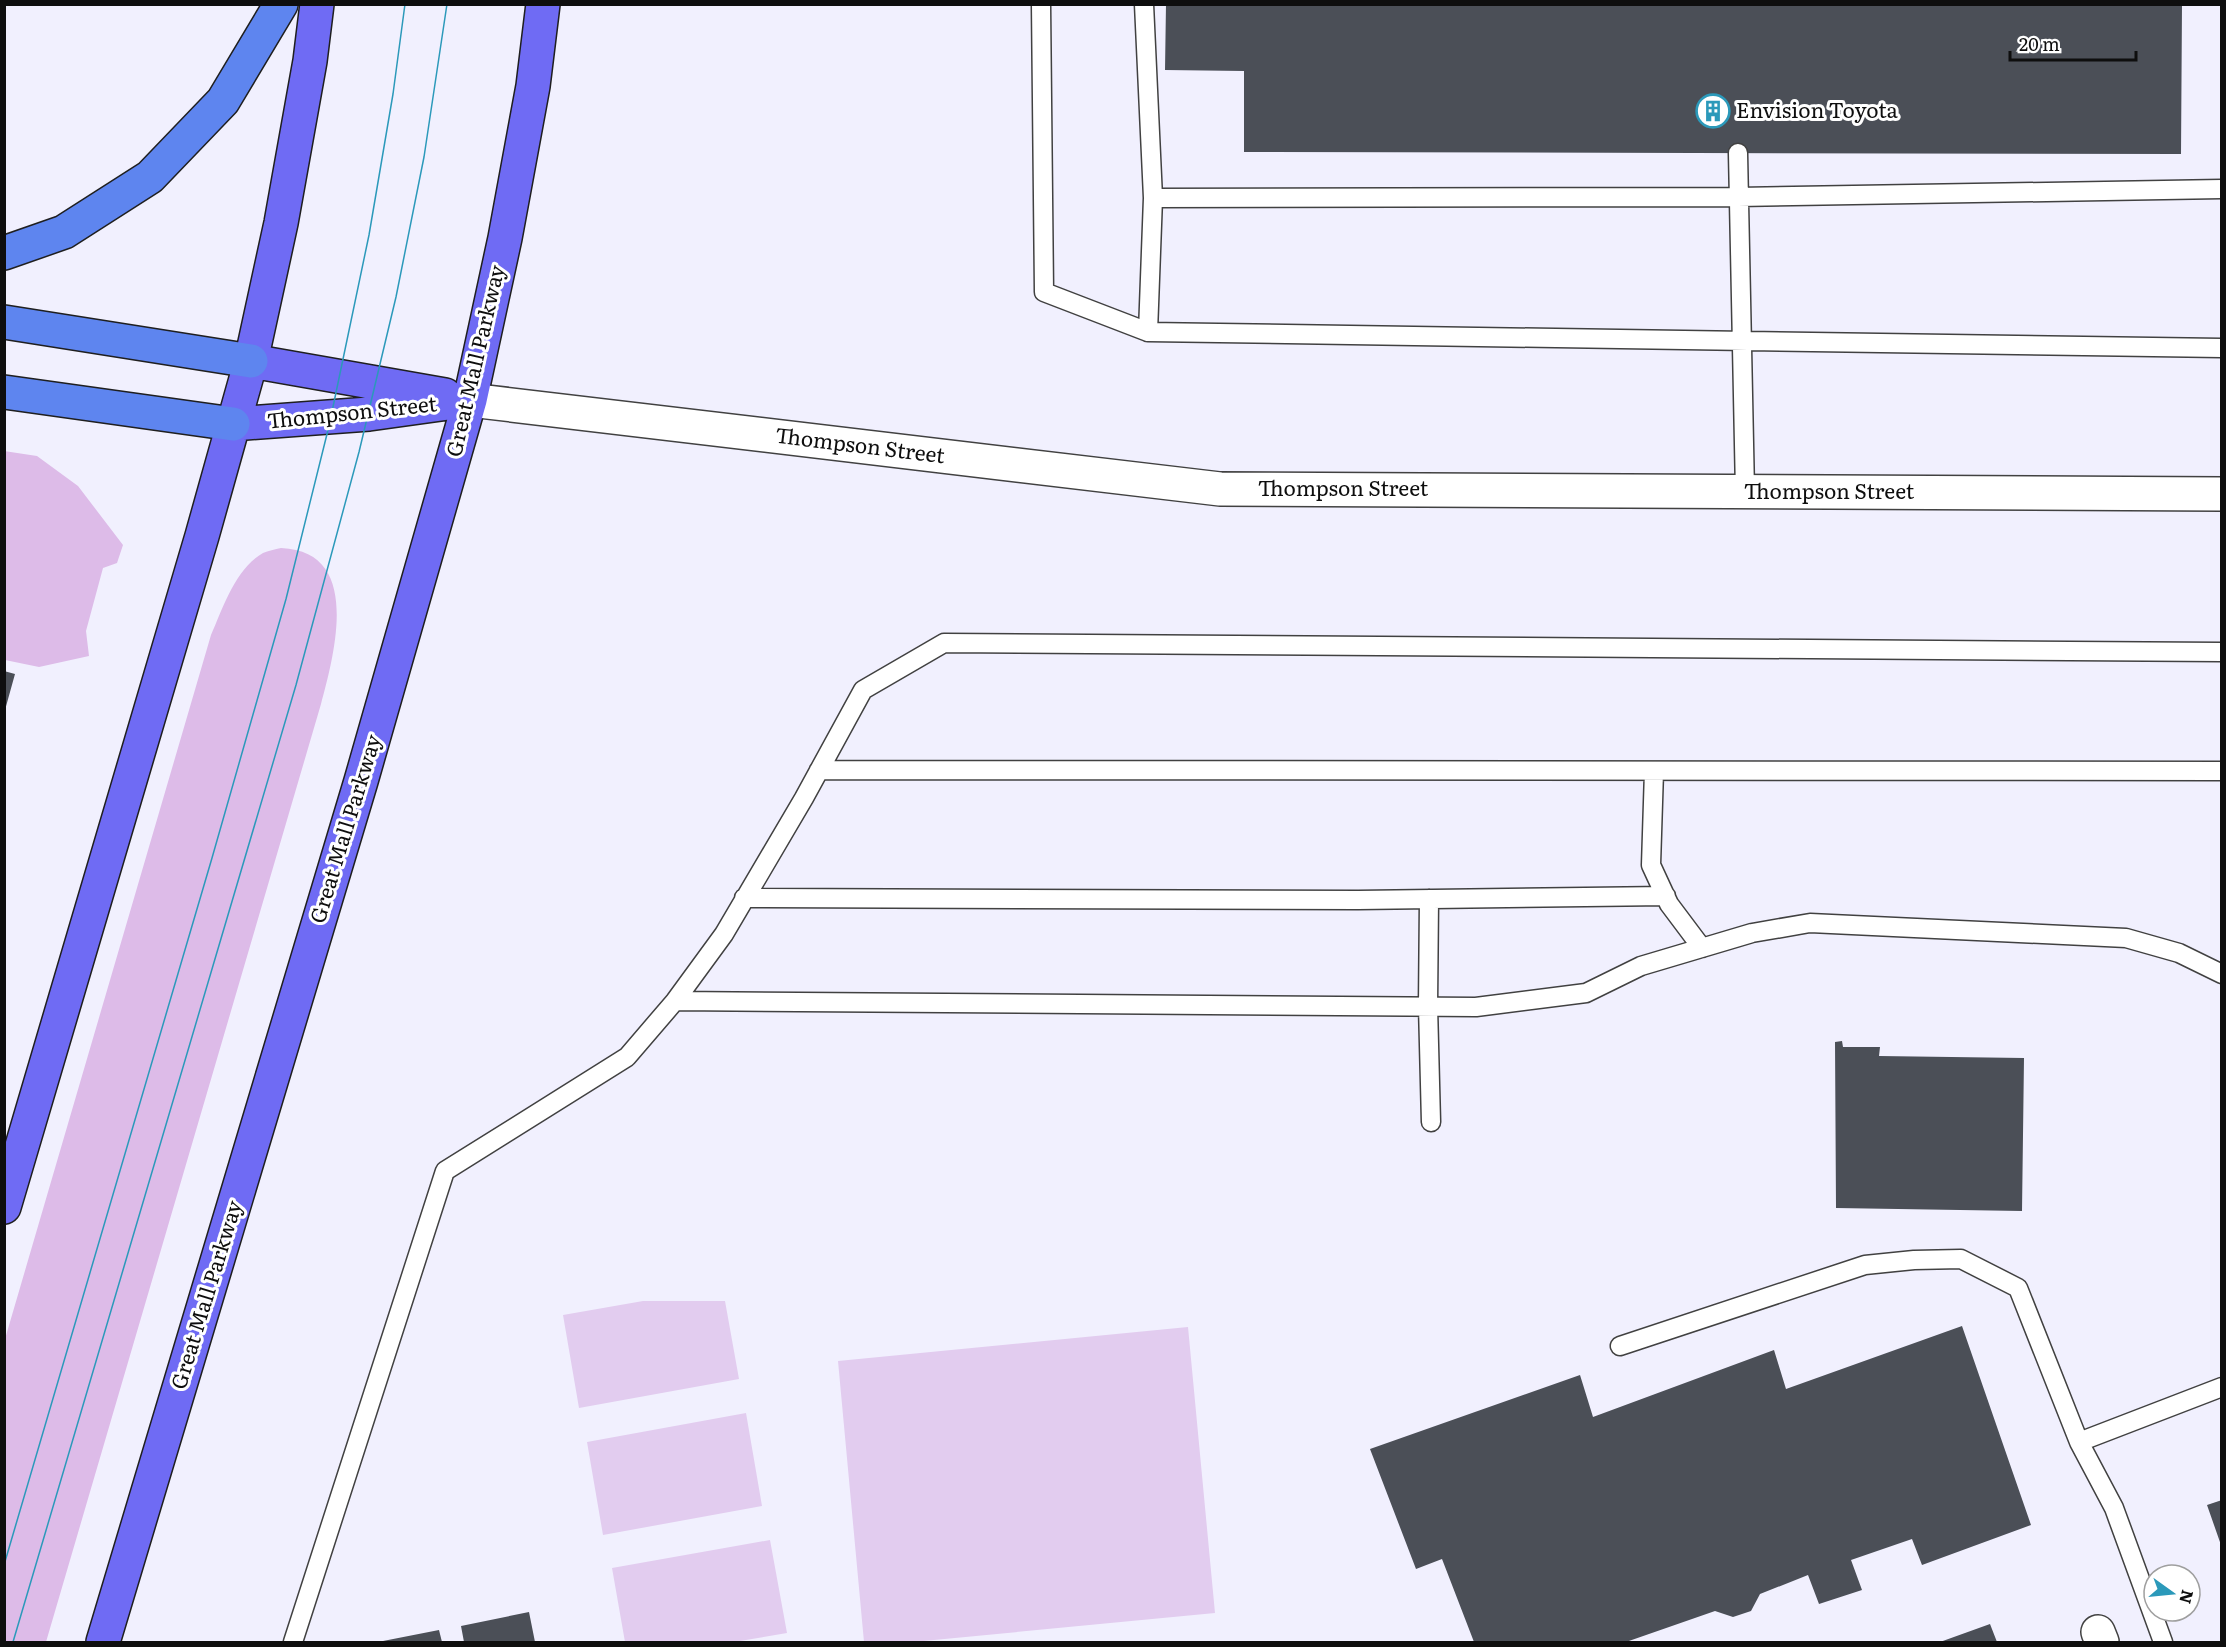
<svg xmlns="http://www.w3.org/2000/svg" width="2226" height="1647" viewBox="0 0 2226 1647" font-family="Literata,serif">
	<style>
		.green { fill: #ddbbe8 }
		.pitch { fill: #e2ccef }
		.building { fill: #4b4f57 }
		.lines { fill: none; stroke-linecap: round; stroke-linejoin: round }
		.lane-casing { stroke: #414141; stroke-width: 21 }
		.street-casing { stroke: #414141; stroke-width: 36 }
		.primary-casing { stroke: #1f1f1f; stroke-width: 36 }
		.highway-casing { stroke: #1f1f1f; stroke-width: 36 }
		.lane { stroke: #fff; stroke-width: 18 }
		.street { stroke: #fff; stroke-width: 33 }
		.primary { stroke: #6f6bf4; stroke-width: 33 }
		.highway { stroke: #5e85ef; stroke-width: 33 }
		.tram { stroke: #2b99ba; stroke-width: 1.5 }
		.labels { text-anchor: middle; stroke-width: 6; stroke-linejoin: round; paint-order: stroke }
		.poi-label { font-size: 21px; fill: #0e0e0e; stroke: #fff; text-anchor: start }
		.street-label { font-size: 21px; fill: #0e0e0e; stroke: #fff }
	</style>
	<rect width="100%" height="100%" fill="#f1f0fe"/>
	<path class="green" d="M4 451 37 456 78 486 123 545 117 563 103 568 86 631 89 656 39 667 5 660Z
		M281 548C363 551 334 655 321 704L46 1642H5V1339L211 635C223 608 235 569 263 553 268 551 275 549 281 548Z"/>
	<path class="pitch" d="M643 1301H725L739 1379 579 1408 563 1315Z
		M1188 1327 1215 1613 913 1642H864L838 1361Z
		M746 1413 762 1506 603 1535 587 1442Z
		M770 1540 787 1633 734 1642H625L612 1568Z"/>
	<path class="building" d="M1166 4H2182L2181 154 1244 152V71L1165 70Z
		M4 671 15 674 5 710H4Z
		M1842 1041 1843 1047H1880L1879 1056 2024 1058 2022 1211 1836 1208 1835 1042Z
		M1962 1326 2031 1525 1922 1565 1912 1539 1851 1560 1862 1590 1819 1604 1808 1575 1760 1594 1751 1611 1733 1617 1715 1611 1626 1642H1474L1442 1559 1416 1569 1370 1449 1580 1375 1593 1417 1774 1350 1786 1389Z
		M2222 1500V1545H2221L2207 1505Z
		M529 1612 535 1642H464L461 1626Z
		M1990 1624 1997 1642H1940Z
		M439 1630 442 1642H383V1641Z"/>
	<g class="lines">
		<defs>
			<path id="lane" d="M1041 4 1044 292 1148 332 2222 348
				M1144 4 1153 198 1738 197 2222 189
				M1738 153 1745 492
				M1148 332 1153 198
				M819 770 2222 771
				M1654 771 1651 865 1669 904 1702 948
				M744 898 1358 900 1666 896
				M1429 899 1428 1006 1431 1122
				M675 1001 1476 1007 1586 993 1641 966 1752 933 1810 923 2126 938 2179 953 2222 974
				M1620 1346 1865 1265 1914 1260 1961 1259 2018 1288 2079 1442 2114 1508 2163 1642
				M2079 1442 2222 1387
				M293 1642 445 1171 627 1057 675 1001 724 934 804 798 863 690 944 643 2222 652"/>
			<path id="street" d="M470 400 1220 489 2222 494
				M2098 1632 2102 1642"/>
			<path id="primary" d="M251 361 445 395
				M233 424 369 414 470 400
				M4 1207 202 536 251 361 281 223 310 61 317 4
				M103 1642 361 781 470 400 505 238 533 86 543 4"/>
			<path id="highway" d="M4 253 64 232 150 177 223 101 281 4
				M4 322 251 361
				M4 392 233 424"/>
		</defs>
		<use href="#lane" class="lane-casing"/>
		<use href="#street" class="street-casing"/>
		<use href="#primary" class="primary-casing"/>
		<use href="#highway" class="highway-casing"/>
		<use href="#lane" class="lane"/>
		<use href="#street" class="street"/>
		<use href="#primary" class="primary"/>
		<use href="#highway" class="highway"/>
		<path class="tram" d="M4 1565 212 858 286 599 329 426 369 235 393 94 405 4
			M13 1642 296 685 359 452 396 297 424 157 447 4"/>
	</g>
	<defs>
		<symbol id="building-ring" viewBox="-11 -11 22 22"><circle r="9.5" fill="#fff" stroke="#2b99ba" stroke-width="1.5"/><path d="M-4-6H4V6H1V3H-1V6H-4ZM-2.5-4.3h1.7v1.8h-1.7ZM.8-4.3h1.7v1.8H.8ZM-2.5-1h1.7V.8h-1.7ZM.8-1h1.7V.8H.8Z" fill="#2b99ba"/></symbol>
	</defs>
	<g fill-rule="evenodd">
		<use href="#building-ring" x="1694" y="92" width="38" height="38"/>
	</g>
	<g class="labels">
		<g class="poi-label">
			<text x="1736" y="118">Envision Toyota</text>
		</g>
		<g class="street-label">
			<text transform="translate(476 361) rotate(-77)" y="7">Great Mall Parkway</text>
			<text transform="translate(352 413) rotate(-6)" y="7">Thompson Street</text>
			<text transform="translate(860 446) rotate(7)" y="7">Thompson Street</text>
			<text x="1343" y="496">Thompson Street</text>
			<text x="1829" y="499">Thompson Street</text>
			<text transform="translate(346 829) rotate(-73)" y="7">Great Mall Parkway</text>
			<text transform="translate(207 1295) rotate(-73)" y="7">Great Mall Parkway</text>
		</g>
	</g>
	<rect width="2226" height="1647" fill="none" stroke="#0e0e0e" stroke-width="12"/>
	<g transform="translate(2172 1593) rotate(105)"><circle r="28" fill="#ffffff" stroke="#9f9f9f" stroke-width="1.5"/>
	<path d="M0-4.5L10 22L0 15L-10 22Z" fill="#2b99ba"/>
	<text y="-9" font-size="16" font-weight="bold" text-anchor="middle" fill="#0e0e0e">N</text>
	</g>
	<path d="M2010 51v9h126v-9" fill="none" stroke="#0e0e0e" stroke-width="3"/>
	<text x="2019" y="51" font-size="18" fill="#0e0e0e" stroke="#ffffff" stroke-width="4.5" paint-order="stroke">20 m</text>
</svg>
